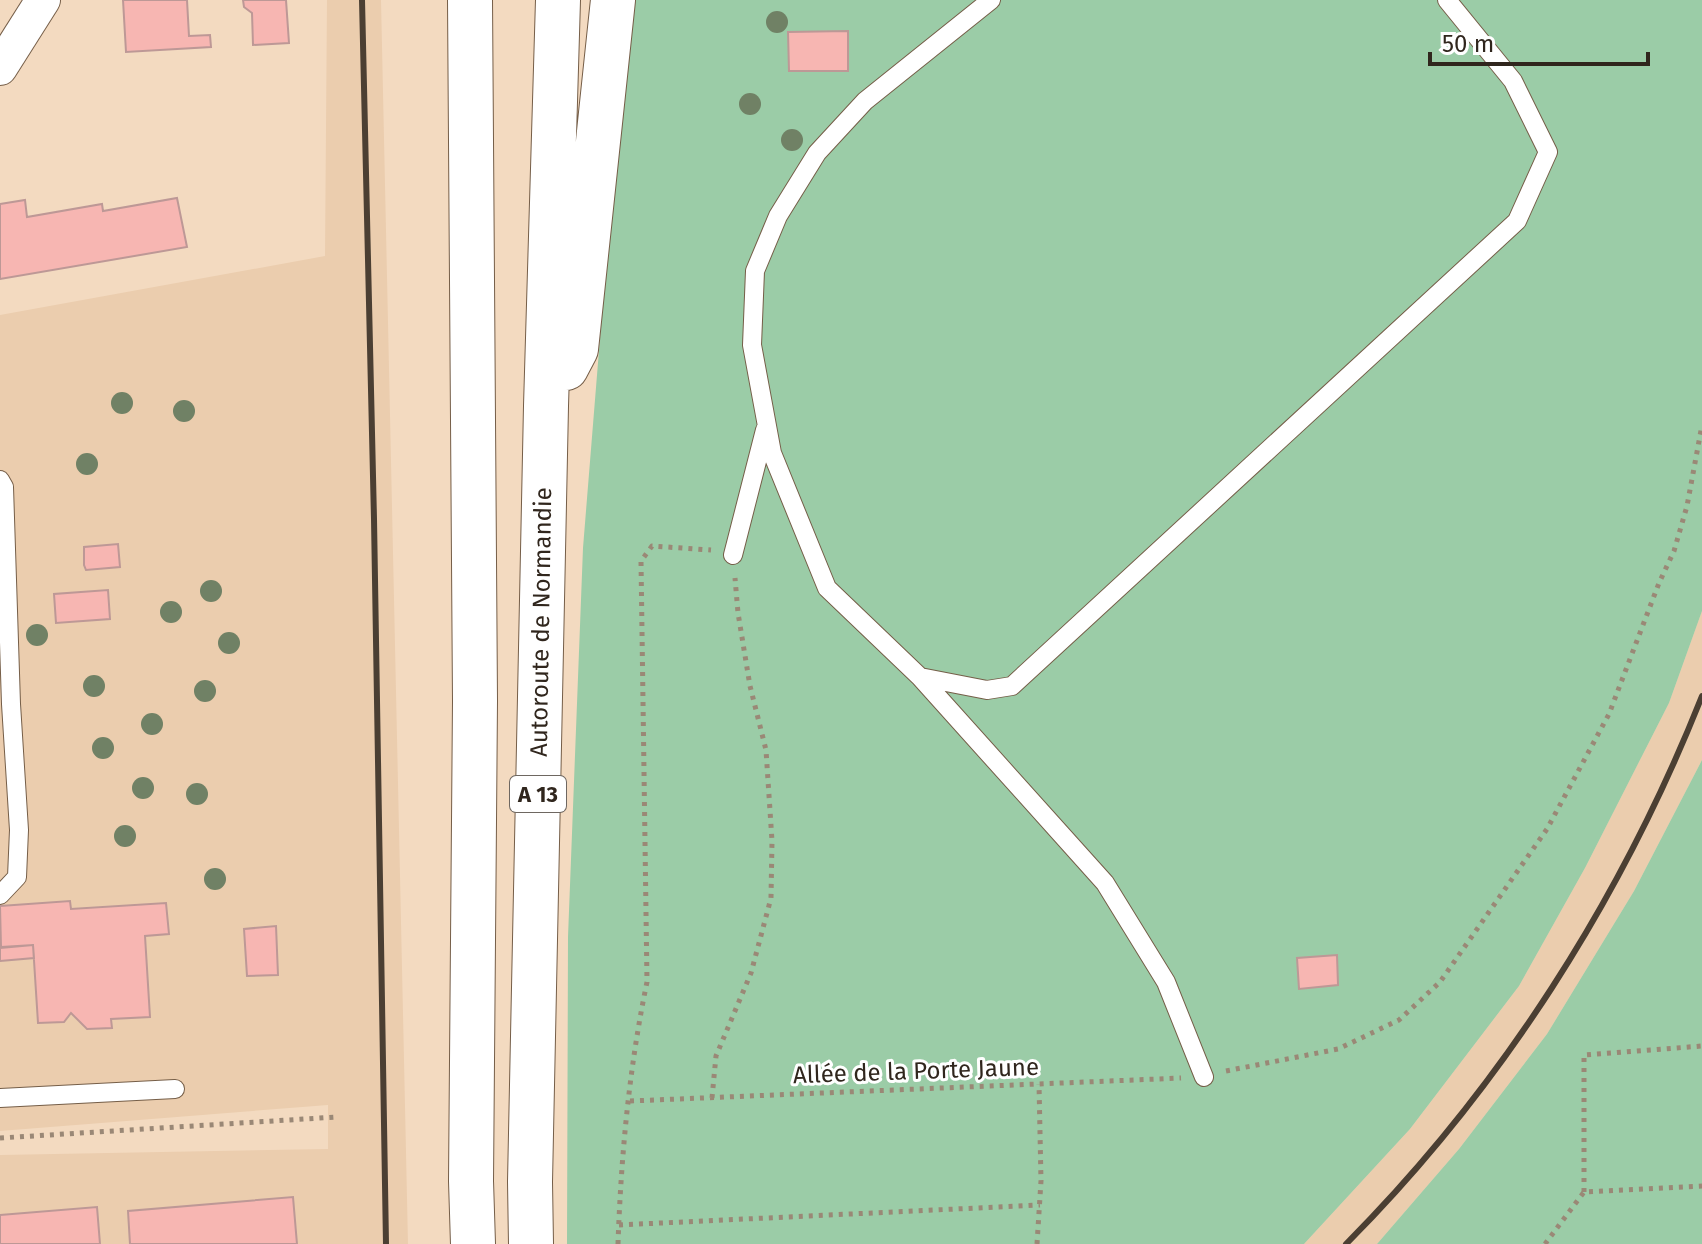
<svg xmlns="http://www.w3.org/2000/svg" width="1702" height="1244" viewBox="0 0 1702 1244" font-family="'Fira Sans',sans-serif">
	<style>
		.built { fill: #ebcdae }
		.green { fill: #9bcca7 }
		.building { fill: #f7b6b2; stroke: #bd9896; stroke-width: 2 }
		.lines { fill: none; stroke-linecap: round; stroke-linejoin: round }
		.service-casing { stroke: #755e48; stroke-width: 20 }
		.minor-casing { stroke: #755e48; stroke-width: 36 }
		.motorway-casing { stroke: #755e48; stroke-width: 46 }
		.path { stroke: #9a8876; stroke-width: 5; stroke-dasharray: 4 6; stroke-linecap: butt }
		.service { stroke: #fff; stroke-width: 18 }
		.minor { stroke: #fff; stroke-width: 34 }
		.motorway { stroke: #fff; stroke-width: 44 }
		.rail { stroke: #4b3f33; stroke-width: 6 }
		.tree { fill: #708165 }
		.labels { text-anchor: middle; stroke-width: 6; stroke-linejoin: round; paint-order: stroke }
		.shield { fill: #fff; stroke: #6e6761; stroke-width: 2 }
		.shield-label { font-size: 22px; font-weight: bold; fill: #30261d }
		.street-label { font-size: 24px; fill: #30261d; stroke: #fff }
	</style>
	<rect width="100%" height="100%" fill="#f3dac0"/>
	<path class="built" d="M327 0H381L408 1244H0V1155L328 1149V1105L0 1131V315L325 256Z
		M1702 611V760L1634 891 1547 1034 1459 1149 1377 1244H1304L1410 1129 1519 986 1585 868 1669 703Z"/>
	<path class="green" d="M635 0H1702V611L1669 703 1585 868 1519 986 1410 1129 1304 1244H567L568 937 583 548 603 301Z
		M1702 760V1244H1377L1459 1149 1547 1034 1634 891Z"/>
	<path class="building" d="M123 0H187L189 36 210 35 211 47 126 52Z
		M243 0H286L289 43 253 45 252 13 244 7Z
		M848 31V71H789L788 32Z
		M177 198 187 247 0 279V204L25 200 27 217 102 204 103 211Z
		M118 544 120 567 86 570 84 565V547Z
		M108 590 110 619 56 623 54 594Z
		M70 901 71 909 166 903 169 934 145 936 150 1017 111 1019 112 1028 87 1029 71 1013 64 1022 38 1023 33 945 1 947 0 906Z
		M276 926 278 975 247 976 244 929Z
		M33 945 34 958 0 961V948Z
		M1337 955 1338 985 1299 989 1297 958Z
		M293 1197 297 1244H130L128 1211Z
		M97 1207 100 1244H0V1215Z"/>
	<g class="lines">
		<defs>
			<path id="service" d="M991 0 865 101 817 153 778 216 755 271 752 345 772 453 827 588 920 677 987 690 1012 686 1517 221 1548 152 1513 81 1447 0
				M0 480 4 487 11 704 19 830 17 877 0 895
				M733 555 765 430
				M920 677 1105 883 1166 982 1204 1077
				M0 1098 175 1089"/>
			<path id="minor" d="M0 68 43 0"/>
			<path id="motorway" d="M470 0 475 701 471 1181 473 1244
				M566 368 576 349 613 0
				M531 1244 530 1182 546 406 558 0"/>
		</defs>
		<use href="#service" class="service-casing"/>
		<use href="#minor" class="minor-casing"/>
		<use href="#motorway" class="motorway-casing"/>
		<path class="path" d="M1226 1071 1338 1049 1399 1020 1440 982 1547 829 1609 714 1659 583 1674 551 1687 506 1702 425
			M712 1098 716 1056 751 973 771 898 772 841 766 750 750 686 738 613 735 578
			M630 1101 1181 1078
			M0 1138 337 1117
			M1584 1192V1055L1702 1046
			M619 1225 1040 1205
			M618 1244C621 1157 629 1068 647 982L641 561 652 546 711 550
			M1037 1244 1041 1181 1039 1084
			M1545 1244 1584 1192 1702 1186"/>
		<use href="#service" class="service"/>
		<use href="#minor" class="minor"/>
		<use href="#motorway" class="motorway"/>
		<path class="rail" d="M362 0 374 519 386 1244
			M1346 1244C1501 1088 1621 900 1702 696"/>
	</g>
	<g class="tree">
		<circle cx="777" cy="22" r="11"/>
		<circle cx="750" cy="104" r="11"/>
		<circle cx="792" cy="140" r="11"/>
		<circle cx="122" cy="403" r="11"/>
		<circle cx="184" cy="411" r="11"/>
		<circle cx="87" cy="464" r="11"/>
		<circle cx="211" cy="591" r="11"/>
		<circle cx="171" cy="612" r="11"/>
		<circle cx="37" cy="635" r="11"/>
		<circle cx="229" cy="643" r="11"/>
		<circle cx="94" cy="686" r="11"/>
		<circle cx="205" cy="691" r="11"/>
		<circle cx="152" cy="724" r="11"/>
		<circle cx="103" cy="748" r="11"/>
		<circle cx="143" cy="788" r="11"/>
		<circle cx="197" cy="794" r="11"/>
		<circle cx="125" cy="836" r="11"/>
		<circle cx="215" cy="879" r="11"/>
	</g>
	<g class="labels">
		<rect class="shield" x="510" y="776" width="56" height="36" rx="6"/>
		<g class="shield-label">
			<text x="538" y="802">A 13</text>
		</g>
		<g class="street-label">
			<text transform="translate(541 622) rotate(-89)" y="8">Autoroute de Normandie</text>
			<text transform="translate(916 1071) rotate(-2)" y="8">Allée de la Porte Jaune</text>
		</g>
	</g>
	<path d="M1430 52v12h218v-12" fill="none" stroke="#30261d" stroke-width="4"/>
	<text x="1442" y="52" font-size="24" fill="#30261d" stroke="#ffffff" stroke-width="6" paint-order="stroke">50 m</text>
</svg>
